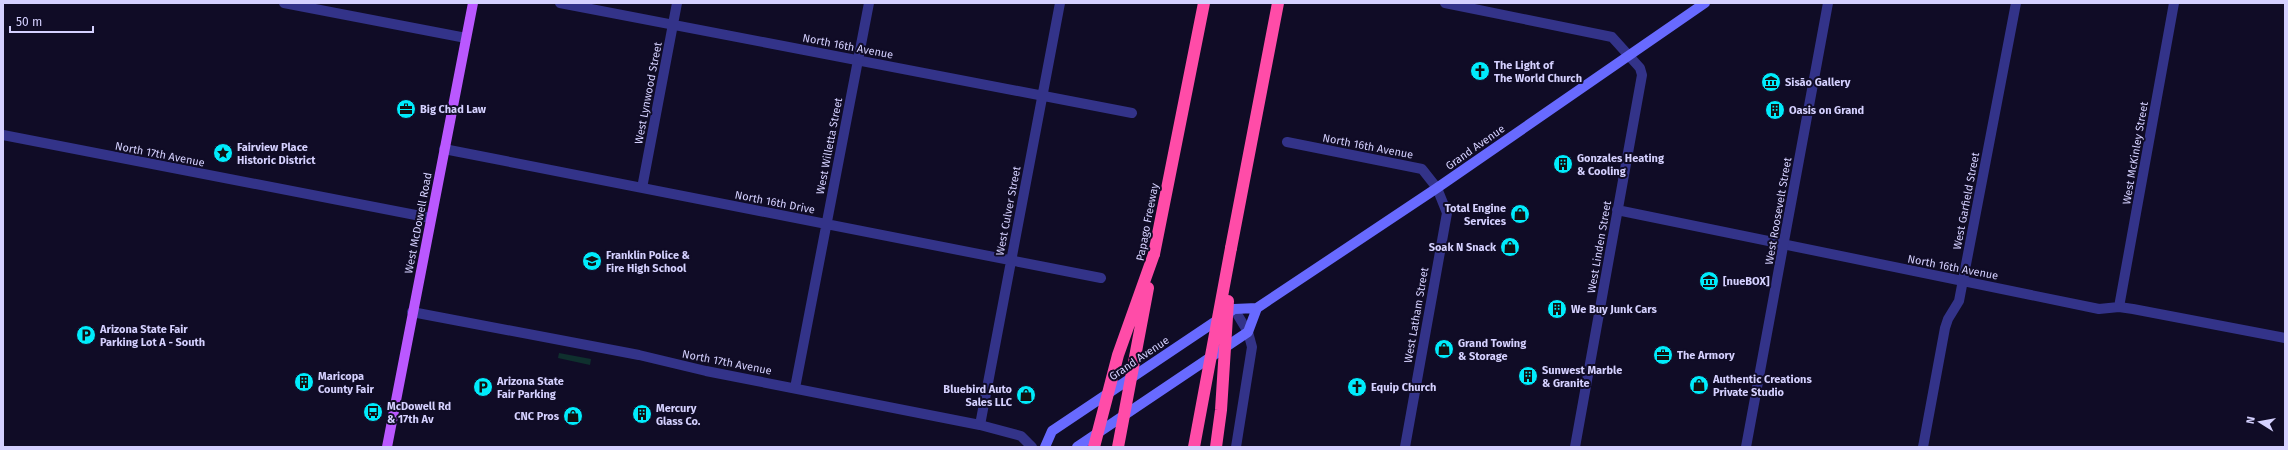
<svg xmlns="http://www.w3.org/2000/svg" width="2288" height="450" viewBox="0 0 2288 450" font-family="'Fira Sans',sans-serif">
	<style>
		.green { fill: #0f302e }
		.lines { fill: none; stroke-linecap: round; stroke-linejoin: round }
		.minor { stroke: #333389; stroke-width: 10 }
		.tertiary { stroke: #333389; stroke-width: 10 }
		.secondary { stroke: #686aff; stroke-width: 10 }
		.primary { stroke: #ba58ff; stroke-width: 10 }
		.motorway { stroke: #ff4ca8; stroke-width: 12 }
		.motorway-bridge { stroke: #ff4ca8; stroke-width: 12 }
		.labels { text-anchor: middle; stroke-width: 4; stroke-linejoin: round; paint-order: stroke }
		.street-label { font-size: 11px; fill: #d5d1ff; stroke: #100c26 }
		.poi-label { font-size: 11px; font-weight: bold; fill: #d5d1ff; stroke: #100c26; text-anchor: start }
	</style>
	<rect width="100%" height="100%" fill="#100c26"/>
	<path class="green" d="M559 353 591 359 590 365 558 358Z"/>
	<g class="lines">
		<path class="minor" d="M284 3 466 38
			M560 3 1132 113
			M1445 3 1612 37 1640 68 1642 75 1575 447
			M3 135 431 218
			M1287 142 1422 169 1437 188 1447 213 1405 447
			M444 149 1101 278
			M642 188 677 3
			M1617 210 2099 309 2119 307 2133 309 2285 338
			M2119 307 2174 3
			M1234 309 1248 332 1252 347 1236 447
			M412 312 639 355 706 371 980 425 1021 436 1032 447
			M795 388 869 3
			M980 425 1060 3
			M1923 447 1945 328 1948 319 1959 301 2016 3"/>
		<path class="tertiary" d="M1746 447 1828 3"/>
		<path class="secondary" d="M1045 447 1052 431 1234 309 1257 308 1437 188 1705 3
			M1077 447 1248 332 1257 308"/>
		<path class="primary" d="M387 447 473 3"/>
		<path class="motorway" d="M1231 248 1278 3
			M1154 254 1204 3"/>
		<path class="motorway-bridge" d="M1094 447 1118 355 1154 254
			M1118 447 1148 288
			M1194 447 1231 248
			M1216 447 1221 410 1228 301"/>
	</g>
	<defs>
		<symbol id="church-disc" viewBox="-11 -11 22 22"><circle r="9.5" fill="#00ecfc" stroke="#100c26"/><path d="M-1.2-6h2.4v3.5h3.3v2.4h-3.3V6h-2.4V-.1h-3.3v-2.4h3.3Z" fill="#111"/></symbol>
		<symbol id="museum-disc" viewBox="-11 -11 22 22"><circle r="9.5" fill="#00ecfc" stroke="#100c26"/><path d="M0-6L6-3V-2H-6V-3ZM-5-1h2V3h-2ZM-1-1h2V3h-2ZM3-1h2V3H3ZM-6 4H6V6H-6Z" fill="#111"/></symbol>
		<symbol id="office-disc" viewBox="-11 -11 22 22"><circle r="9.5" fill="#00ecfc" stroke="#100c26"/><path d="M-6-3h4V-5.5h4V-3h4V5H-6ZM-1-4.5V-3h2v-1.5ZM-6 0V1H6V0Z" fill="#111"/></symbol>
		<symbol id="building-disc" viewBox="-11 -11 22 22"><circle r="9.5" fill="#00ecfc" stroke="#100c26"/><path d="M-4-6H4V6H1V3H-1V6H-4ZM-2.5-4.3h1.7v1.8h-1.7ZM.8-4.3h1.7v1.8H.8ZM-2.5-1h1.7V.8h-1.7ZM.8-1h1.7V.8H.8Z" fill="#111"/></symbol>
		<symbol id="sight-disc" viewBox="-11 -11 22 22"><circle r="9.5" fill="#00ecfc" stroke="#100c26"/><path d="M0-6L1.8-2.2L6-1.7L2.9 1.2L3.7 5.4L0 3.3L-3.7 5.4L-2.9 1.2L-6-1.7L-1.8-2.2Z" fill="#111"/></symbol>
		<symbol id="shop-disc" viewBox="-11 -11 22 22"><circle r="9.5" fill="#00ecfc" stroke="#100c26"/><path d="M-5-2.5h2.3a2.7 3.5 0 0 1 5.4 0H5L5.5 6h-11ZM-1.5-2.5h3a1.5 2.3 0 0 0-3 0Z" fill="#111"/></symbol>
		<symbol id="school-disc" viewBox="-11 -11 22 22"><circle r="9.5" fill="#00ecfc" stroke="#100c26"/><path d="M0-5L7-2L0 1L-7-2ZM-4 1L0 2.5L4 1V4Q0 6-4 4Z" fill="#111"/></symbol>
		<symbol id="parking-disc" viewBox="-11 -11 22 22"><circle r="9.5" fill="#00ecfc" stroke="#100c26"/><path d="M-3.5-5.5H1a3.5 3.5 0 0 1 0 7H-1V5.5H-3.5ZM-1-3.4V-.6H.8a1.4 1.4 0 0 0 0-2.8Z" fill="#111"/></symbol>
		<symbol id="bus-disc" viewBox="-11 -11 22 22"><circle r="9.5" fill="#00ecfc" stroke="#100c26"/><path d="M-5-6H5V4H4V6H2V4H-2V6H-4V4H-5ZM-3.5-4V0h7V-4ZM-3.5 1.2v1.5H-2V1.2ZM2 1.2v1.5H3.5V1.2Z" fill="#111"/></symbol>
	</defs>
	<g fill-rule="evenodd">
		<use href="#church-disc" x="1469" y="60" width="22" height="22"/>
		<use href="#museum-disc" x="1760" y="71" width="22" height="22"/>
		<use href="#office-disc" x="395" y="98" width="22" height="22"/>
		<use href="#building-disc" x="1764" y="99" width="22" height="22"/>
		<use href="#sight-disc" x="212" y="142" width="22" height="22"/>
		<use href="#building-disc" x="1552" y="153" width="22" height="22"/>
		<use href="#shop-disc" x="1509" y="203" width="22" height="22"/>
		<use href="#shop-disc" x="1499" y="236" width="22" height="22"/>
		<use href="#school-disc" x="581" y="250" width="22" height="22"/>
		<use href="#museum-disc" x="1698" y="270" width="22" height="22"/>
		<use href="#building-disc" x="1546" y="298" width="22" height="22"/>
		<use href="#parking-disc" x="75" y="324" width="22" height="22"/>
		<use href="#shop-disc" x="1433" y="338" width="22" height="22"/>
		<use href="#office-disc" x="1652" y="344" width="22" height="22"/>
		<use href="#building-disc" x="1517" y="365" width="22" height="22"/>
		<use href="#building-disc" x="293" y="371" width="22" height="22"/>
		<use href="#shop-disc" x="1688" y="374" width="22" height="22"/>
		<use href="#parking-disc" x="472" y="376" width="22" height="22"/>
		<use href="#church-disc" x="1346" y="376" width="22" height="22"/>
		<use href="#shop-disc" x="1015" y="384" width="22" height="22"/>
		<use href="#bus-disc" x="362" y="401" width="22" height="22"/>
		<use href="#building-disc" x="631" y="403" width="22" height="22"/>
		<use href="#shop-disc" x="562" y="405" width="22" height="22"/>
	</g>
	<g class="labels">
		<g class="street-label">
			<text transform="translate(848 46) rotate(11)" y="4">North 16th Avenue</text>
			<text transform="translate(648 93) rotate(-79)" y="4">West Lynwood Street</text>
			<text transform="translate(829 146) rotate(-79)" y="4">West Willetta Street</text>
			<text transform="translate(1368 146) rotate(11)" y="4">North 16th Avenue</text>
			<text transform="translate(1475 147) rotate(-35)" y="4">Grand Avenue</text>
			<text transform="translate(2135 153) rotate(-80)" y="4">West McKinley Street</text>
			<text transform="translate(160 154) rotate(11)" y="4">North 17th Avenue</text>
			<text transform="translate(1966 201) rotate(-79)" y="4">West Garfield Street</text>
			<text transform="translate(775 202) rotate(11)" y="4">North 16th Drive</text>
			<text transform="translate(1008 211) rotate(-79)" y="4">West Culver Street</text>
			<text transform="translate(1778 211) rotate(-80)" y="4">West Roosevelt Street</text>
			<text transform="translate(1147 222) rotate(-79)" y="4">Papago Freeway</text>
			<text transform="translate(418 223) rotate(-79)" y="4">West McDowell Road</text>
			<text transform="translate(1599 247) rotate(-80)" y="4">West Linden Street</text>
			<text transform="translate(1953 267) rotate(11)" y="4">North 16th Avenue</text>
			<text transform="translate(1416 315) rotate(-80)" y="4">West Latham Street</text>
			<text transform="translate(1139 358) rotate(-34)" y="4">Grand Avenue</text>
			<text transform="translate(727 362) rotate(11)" y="4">North 17th Avenue</text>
		</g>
		<g class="poi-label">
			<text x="1494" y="69">The Light of<tspan x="1494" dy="13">The World Church</tspan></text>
			<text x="1785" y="86">Sisāo Gallery</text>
			<text x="420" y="113">Big Chad Law</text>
			<text x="1789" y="114">Oasis on Grand</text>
			<text x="237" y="151">Fairview Place<tspan x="237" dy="13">Historic District</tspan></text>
			<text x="1577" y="162">Gonzales Heating<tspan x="1577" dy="13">&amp; Cooling</tspan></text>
			<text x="1506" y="212" text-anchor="end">Total Engine<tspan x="1506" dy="13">Services</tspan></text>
			<text x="1496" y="251" text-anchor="end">Soak N Snack</text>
			<text x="606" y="259">Franklin Police &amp;<tspan x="606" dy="13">Fire High School</tspan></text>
			<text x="1723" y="285">[nueBOX]</text>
			<text x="1571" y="313">We Buy Junk Cars</text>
			<text x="100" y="333">Arizona State Fair<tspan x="100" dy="13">Parking Lot A - South</tspan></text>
			<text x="1458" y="347">Grand Towing<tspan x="1458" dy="13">&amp; Storage</tspan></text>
			<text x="1677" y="359">The Armory</text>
			<text x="1542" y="374">Sunwest Marble<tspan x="1542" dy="13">&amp; Granite</tspan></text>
			<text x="318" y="380">Maricopa<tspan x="318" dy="13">County Fair</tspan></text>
			<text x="1713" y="383">Authentic Creations<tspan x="1713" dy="13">Private Studio</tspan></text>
			<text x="497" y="385">Arizona State<tspan x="497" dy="13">Fair Parking</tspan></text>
			<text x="1371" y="391">Equip Church</text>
			<text x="1012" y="393" text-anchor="end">Bluebird Auto<tspan x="1012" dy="13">Sales LLC</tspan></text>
			<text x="387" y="410">McDowell Rd<tspan x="387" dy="13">&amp; 17th Av</tspan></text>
			<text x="656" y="412">Mercury<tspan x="656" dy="13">Glass Co.</tspan></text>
			<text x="559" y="420" text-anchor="end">CNC Pros</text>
		</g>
	</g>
	<rect width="2288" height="450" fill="none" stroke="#d5d1ff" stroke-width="8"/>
	<g transform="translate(2260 422) rotate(281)" stroke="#100c26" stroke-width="3" paint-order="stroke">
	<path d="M0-3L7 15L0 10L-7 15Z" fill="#d5d1ff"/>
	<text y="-6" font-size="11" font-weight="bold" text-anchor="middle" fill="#d5d1ff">N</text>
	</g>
	<path d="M10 26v6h83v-6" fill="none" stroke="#d5d1ff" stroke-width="2"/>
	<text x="16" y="26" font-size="12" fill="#d5d1ff" stroke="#100c26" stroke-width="3" paint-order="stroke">50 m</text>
</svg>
